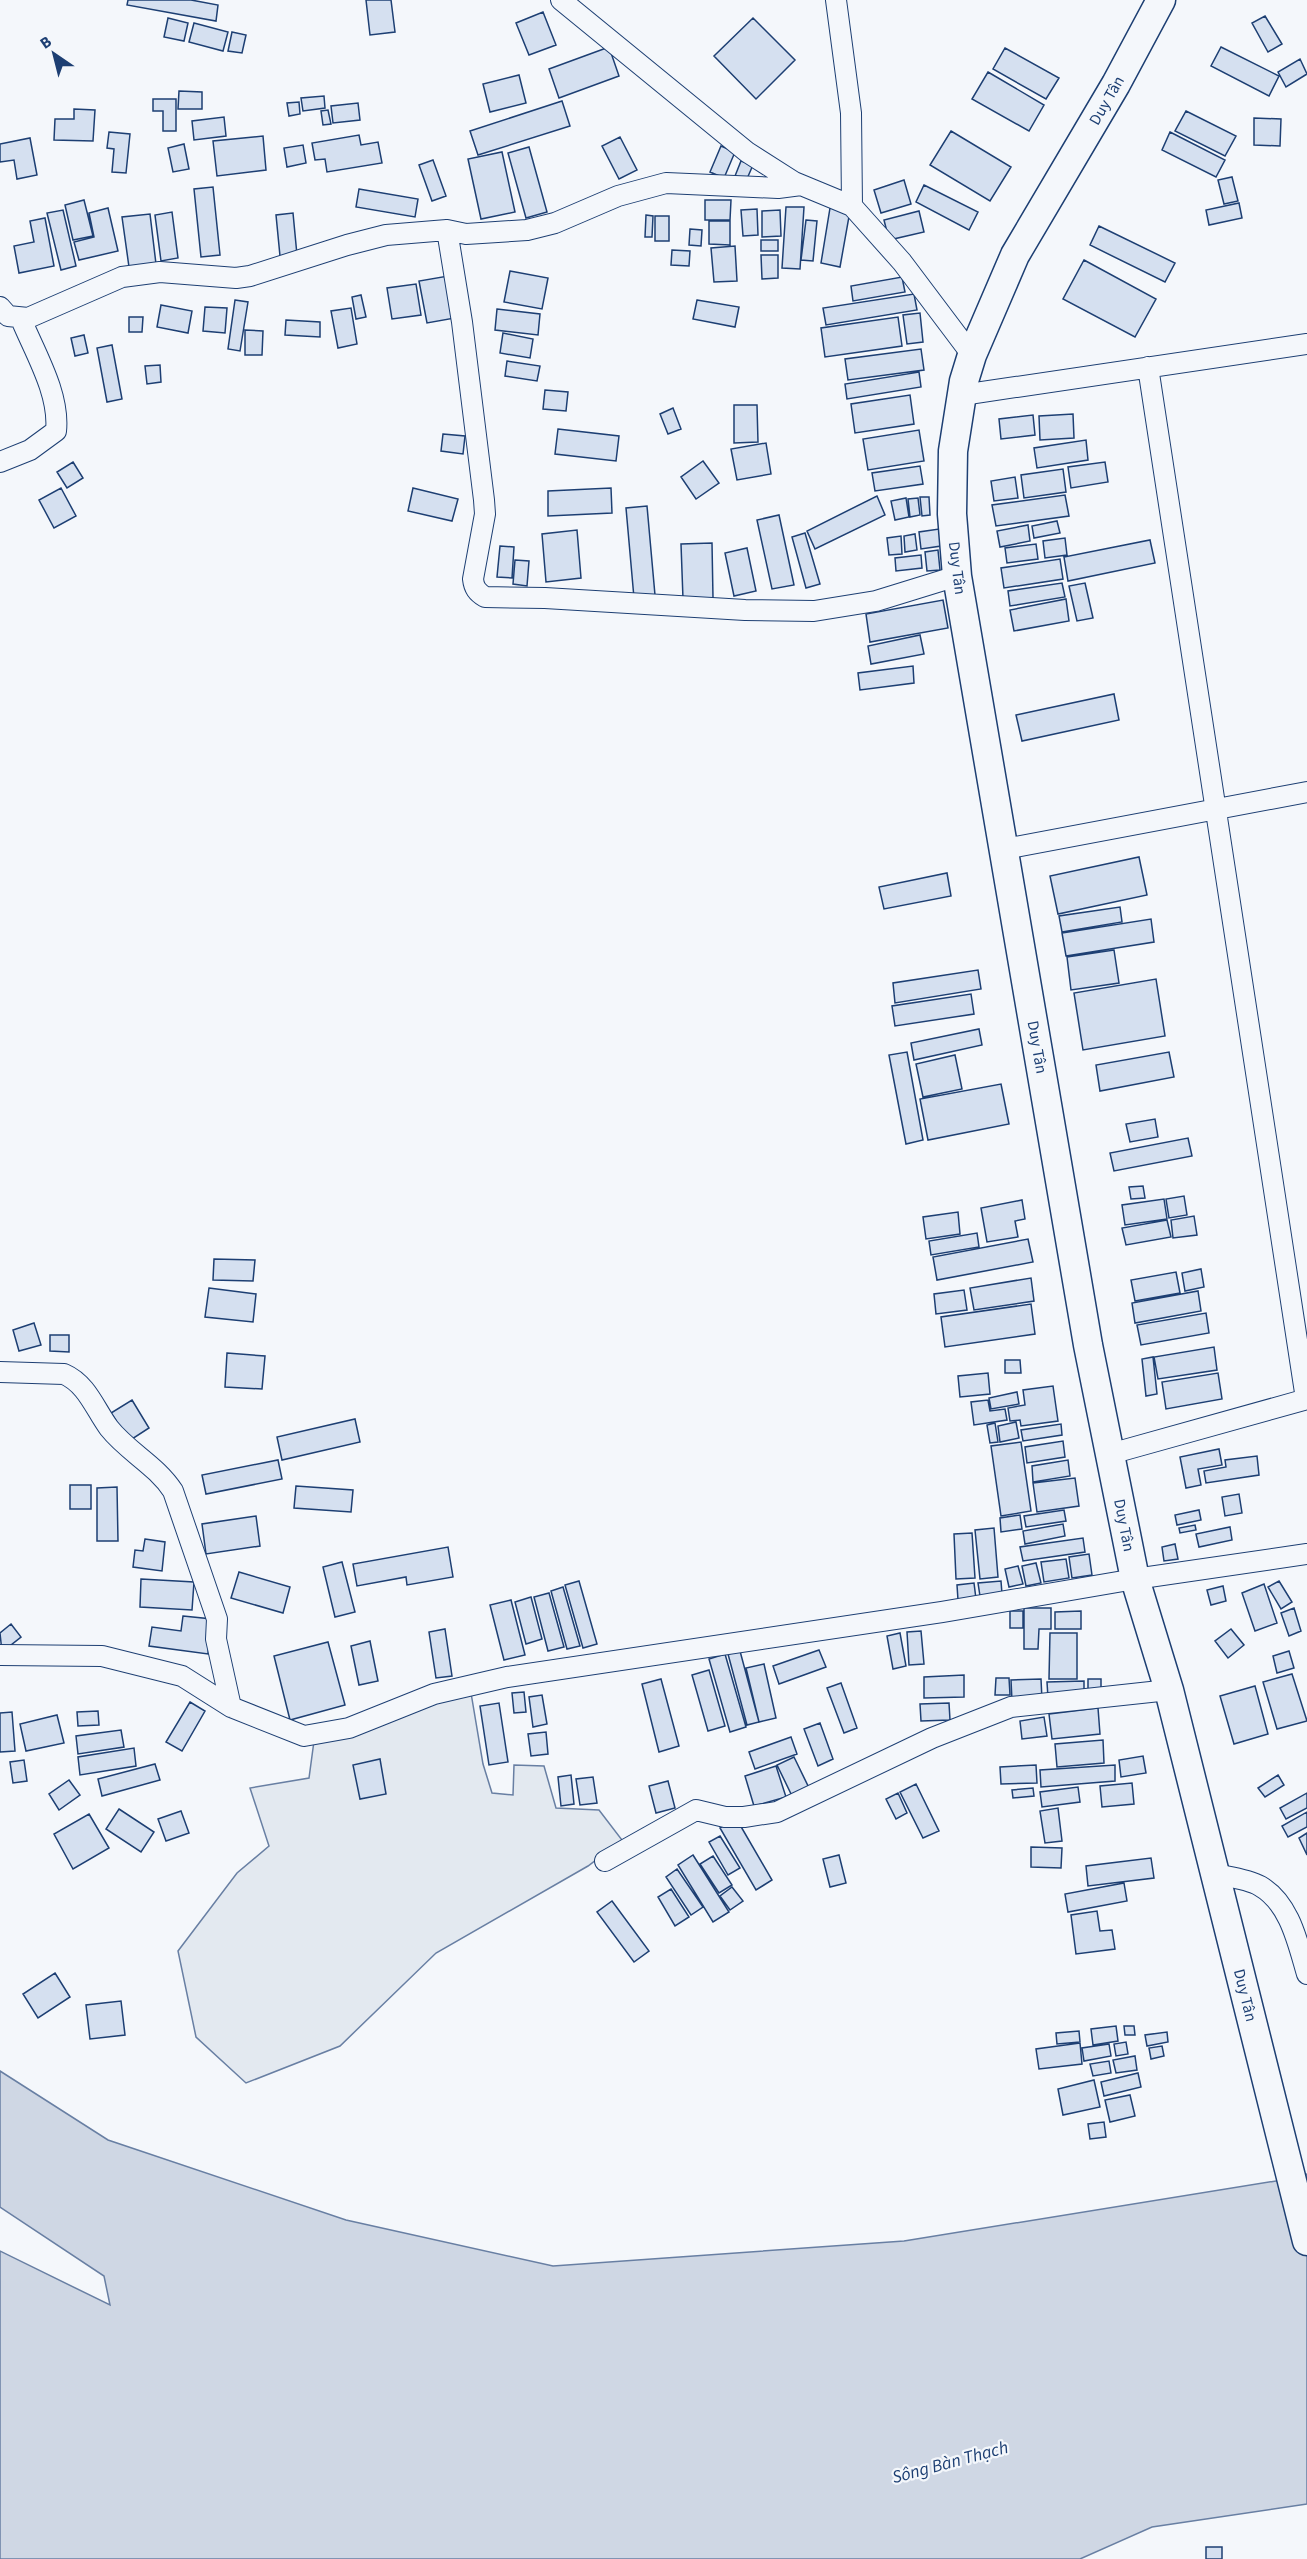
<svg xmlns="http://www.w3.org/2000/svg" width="1307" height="2559" viewBox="0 0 1307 2559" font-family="'Source Sans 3',sans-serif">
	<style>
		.green { fill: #e3e9f0; stroke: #687fa3; stroke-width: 1.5 }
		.water { fill: #cfd7e4; stroke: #687fa3; stroke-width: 1.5 }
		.building { fill: #d5e0f0; stroke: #1d3f73; stroke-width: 1.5 }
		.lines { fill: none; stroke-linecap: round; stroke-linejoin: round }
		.street-casing { stroke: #1d3f73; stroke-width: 22 }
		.secondary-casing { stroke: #1d3f73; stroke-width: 31 }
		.street { stroke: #f4f7fb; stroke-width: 20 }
		.secondary { stroke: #f4f7fb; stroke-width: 28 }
		.labels { text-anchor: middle; stroke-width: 4.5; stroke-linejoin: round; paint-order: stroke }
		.street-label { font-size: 16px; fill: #1d3f73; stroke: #f4f7fb }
		.water-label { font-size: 18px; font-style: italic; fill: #1d3f73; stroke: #f4f7fb }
	</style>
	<rect width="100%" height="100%" fill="#f4f7fb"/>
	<path class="green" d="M470 1687 483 1764 492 1793 513 1795 514 1765 544 1766 556 1808 599 1810 622 1840 588 1866 436 1953 340 2046 246 2083 196 2037 178 1951 237 1873 269 1846 250 1788 309 1778 314 1741Z"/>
	<path class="water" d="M0 2071 108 2140 346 2220 553 2266 904 2241 1282 2180 1307 2174V2504L1152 2527 1080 2559H0V2251L110 2305 104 2276 0 2207Z"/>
	<path class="building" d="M128 0H191L218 5 216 21 127 5Z
		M366 0H391L395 32 370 35Z
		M543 12 556 45 529 55 516 23Z
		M1265 16 1282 44 1268 52 1252 23Z
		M168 18 188 23 184 41 164 37Z
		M753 18 795 60 756 99 714 56Z
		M194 23 228 32 223 51 189 42Z
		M232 32 246 35 242 53 228 51Z
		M609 47 619 76 559 98 549 69Z
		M1221 47 1279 76 1269 96 1211 66Z
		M1005 48 1059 78 1046 99 993 69Z
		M1300 59 1307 74 1286 87 1278 72Z
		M988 72 1044 105 1029 131 972 99Z
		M519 75 526 103 490 112 483 84Z
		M179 91 202 92V109H178Z
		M324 96 325 108 303 111 301 98Z
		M153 99H176V131H163V111H153Z
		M562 101 570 126 478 155 470 131Z
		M299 102 300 114 289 116 287 103Z
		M358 103 360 120 333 123 331 106Z
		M74 109 95 110 93 141 54 140 55 119H74Z
		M328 110 331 124 323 125 321 111Z
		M1186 111 1236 136 1225 156 1175 131Z
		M224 117 226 136 194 140 192 121Z
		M1254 118 1281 119 1280 146 1254 145Z
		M951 131 1011 167 990 201 930 165Z
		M109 132 130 134 126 173 112 172 114 149 107 148Z
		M1170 132 1225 160 1216 177 1162 150Z
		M359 135 361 145 378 142 382 163 327 172 325 159 315 160 312 143Z
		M263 136 266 170 217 176 213 141Z
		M620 137 637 170 619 179 602 146Z
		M30 138 37 175 17 179 14 160 0 162V144Z
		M184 144 189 169 173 172 168 148Z
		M303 145 306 163 287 167 284 148Z
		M721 146 735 152 724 178 710 172Z
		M529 147 547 212 526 218 508 153Z
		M502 152 515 212 481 219 468 159Z
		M433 160 446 196 432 201 419 165Z
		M741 161 753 165 746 181 735 176Z
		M1232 177 1238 201 1224 204 1218 180Z
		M904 180 911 204 881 213 874 190Z
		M924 185 978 212 969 230 916 202Z
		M213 187 220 255 201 257 194 189Z
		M359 189 418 199 415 217 356 207Z
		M84 200 93 236 73 240 65 205Z
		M705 200H731L730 220H705Z
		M1239 203 1242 218 1209 225 1206 210Z
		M786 207H804L800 269 782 268Z
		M108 208 118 251 79 260 74 242 94 237 89 213Z
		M830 208 850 211 840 267 821 263Z
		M757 209 758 235 743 236 741 210Z
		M63 210 76 266 61 270 47 213Z
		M780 210 781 236 762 237V211Z
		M919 211 924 232 889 240 884 220Z
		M172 212 178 258 161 261 155 215Z
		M293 213 297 255 280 256 276 215Z
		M150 214 156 264 129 267 122 217Z
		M646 215 653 216 652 237H645Z
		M655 216H669V241H655Z
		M45 218 54 266 19 273 14 246 34 242 30 221Z
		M806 220 817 221 813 261 801 260Z
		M709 221H730V245L709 244Z
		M1099 226 1175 263 1165 282 1090 245Z
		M690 229 702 230 701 246 689 245Z
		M761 240H778V251H761Z
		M735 246 737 281 714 282 711 248Z
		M672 250 690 251 689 266 671 265Z
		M761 255H778V278L762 279Z
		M1084 260 1156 299 1135 337 1063 299Z
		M510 271 548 278 542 309 504 302Z
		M448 276 455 318 427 323 419 281Z
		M902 277 905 292 853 301 851 286Z
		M416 284 421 315 392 319 387 288Z
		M914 294 917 310 826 325 823 308Z
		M361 295 366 317 356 319 352 297Z
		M235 300 248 302 240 351 228 349Z
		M697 300 739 307 735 327 693 319Z
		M161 305 192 311 188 333 157 327Z
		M205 307 227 308 225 333 203 331Z
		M351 308 357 344 338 348 331 311Z
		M497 309 540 314 538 335 495 330Z
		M920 313 923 342 907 344 903 315Z
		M129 317H143L142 332H129Z
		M898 317 902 346 825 357 821 328Z
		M286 320 320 322V337L285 335Z
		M245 330 263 331 262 355H245Z
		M503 333 533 339 530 358 500 353Z
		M84 335 88 353 75 356 71 338Z
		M112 345 122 399 107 402 97 348Z
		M921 349 924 370 848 380 845 359Z
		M507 361 540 366 537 381 505 376Z
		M160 365 161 382 147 384 145 366Z
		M919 372 921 387 847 399 845 384Z
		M545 390 568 392 566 411 543 409Z
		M910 395 914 424 855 433 851 404Z
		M734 405H757L758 442 734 443Z
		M673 408 681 429 668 434 660 414Z
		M1073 414 1074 438 1040 440 1039 416Z
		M1033 415 1035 435 1001 439 999 419Z
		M558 429 619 436 616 461 555 454Z
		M919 430 924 461 868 470 863 439Z
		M443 434 465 436 463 454 441 451Z
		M1086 440 1088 460 1037 468 1034 448Z
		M766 443 771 474 737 480 731 449Z
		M703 461 719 483 696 499 681 477Z
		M73 462 83 478 67 488 57 472Z
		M1105 462 1108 482 1071 488 1068 467Z
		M920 466 923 484 875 491 872 473Z
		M1063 469 1066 492 1024 498 1021 475Z
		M1015 477 1018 498 994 501 991 481Z
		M61 488 76 516 54 528 39 500Z
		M413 488 458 499 452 521 408 511Z
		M611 488 612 513 548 516V491Z
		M1065 495 1069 516 996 526 992 505Z
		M877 496 885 515 815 549 807 531Z
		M920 497H929L930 515 922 516Z
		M906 498 909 517 895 520 891 501Z
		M918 498 920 515 910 517 908 499Z
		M647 506 655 595 634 598 626 508Z
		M779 515 794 585 772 589 757 520Z
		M1057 521 1060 533 1034 538 1032 526Z
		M1028 525 1030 541 1000 547 997 531Z
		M939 529 941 546 921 549 919 532Z
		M577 530 581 578 546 582 542 534Z
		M805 533 820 584 806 588 792 537Z
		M915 534 917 550 905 552 904 536Z
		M901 536 902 554 889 555 887 538Z
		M1065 538 1067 555 1045 558 1043 541Z
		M1150 540 1155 563 1068 581 1064 557Z
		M712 543 713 598 683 599 681 544Z
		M1036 544 1038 559 1007 563 1005 548Z
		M500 546 514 547 512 578 497 577Z
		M747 548 756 591 734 596 725 553Z
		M938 550 940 570 927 571 925 552Z
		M921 555 922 568 896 571 895 558Z
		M1060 559 1063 579 1004 588 1001 568Z
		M515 560 529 561 527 586 513 584Z
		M1062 583 1065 597 1010 606 1008 591Z
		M1085 583 1093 618 1077 621 1069 586Z
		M1066 599 1069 621 1014 631 1010 610Z
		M943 600 948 628 870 642 866 614Z
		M920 635 924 654 871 664 868 646Z
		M913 666 914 683 860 690 858 673Z
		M1114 694 1119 720 1022 741 1016 715Z
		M1139 857 1147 895 1058 914 1050 876Z
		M947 873 951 896 884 909 879 887Z
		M1120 907 1122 922 1062 932 1059 916Z
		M1151 919 1154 942 1066 956 1062 933Z
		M1114 950 1119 983 1071 990 1067 957Z
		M978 970 981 989 895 1003 893 983Z
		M1156 979 1165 1036 1083 1050 1074 993Z
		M971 994 974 1014 895 1026 892 1006Z
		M979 1029 982 1045 914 1060 911 1043Z
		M907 1052 923 1140 906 1144 889 1055Z
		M1169 1052 1174 1077 1100 1091 1096 1065Z
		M955 1055 962 1089 923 1097 916 1064Z
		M1001 1084 1009 1124 928 1140 920 1099Z
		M1155 1119 1158 1137 1130 1142 1126 1124Z
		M1188 1138 1192 1156 1114 1171 1110 1153Z
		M1143 1186 1145 1198 1131 1199 1129 1187Z
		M1184 1196 1187 1215 1169 1218 1166 1199Z
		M1164 1199 1167 1219 1125 1225 1122 1205Z
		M1022 1200 1025 1219 1015 1221 1018 1237 987 1242 981 1208Z
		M958 1212 960 1234 926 1239 923 1217Z
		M1194 1216 1197 1235 1173 1238 1171 1220Z
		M1167 1220 1171 1237 1126 1245 1122 1228Z
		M977 1233 979 1247 931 1255 929 1241Z
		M1028 1239 1033 1262 937 1280 933 1257Z
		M214 1259 255 1260 253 1281 213 1280Z
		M1201 1269 1204 1287 1185 1291 1182 1273Z
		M1176 1272 1180 1293 1135 1301 1131 1280Z
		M1031 1278 1034 1301 974 1310 970 1288Z
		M209 1288 256 1294 253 1322 205 1317Z
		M964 1290 967 1310 936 1314 934 1294Z
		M1198 1291 1201 1311 1135 1323 1132 1303Z
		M1031 1304 1035 1334 945 1347 941 1317Z
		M1206 1313 1209 1333 1141 1345 1137 1325Z
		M34 1323 41 1345 19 1351 13 1330Z
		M50 1335H69V1352L50 1351Z
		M1214 1347 1217 1370 1158 1379 1154 1357Z
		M227 1353 265 1356 262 1389 225 1387Z
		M1153 1357 1157 1394 1146 1396 1142 1359Z
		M1005 1360H1020L1021 1373H1005Z
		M988 1373 990 1394 960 1397 958 1376Z
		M1218 1373 1222 1399 1166 1409 1162 1382Z
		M1053 1386 1058 1421 1021 1426 1020 1420 1010 1421 1008 1408 1025 1405 1023 1390Z
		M1017 1392 1019 1404 991 1409 989 1398Z
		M132 1400 149 1428 129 1441 111 1413Z
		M988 1400 990 1411 1005 1409 1007 1420 974 1425 971 1402Z
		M355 1419 360 1442 282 1460 277 1437Z
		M1016 1422 1019 1438 1000 1442 998 1426Z
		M995 1423 998 1442 990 1443 987 1425Z
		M1061 1424 1062 1435 1023 1441 1021 1430Z
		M1063 1441 1065 1457 1027 1463 1025 1447Z
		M1021 1442 1031 1511 1001 1516 991 1446Z
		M1219 1449 1222 1465 1198 1469 1201 1485 1186 1488 1180 1457Z
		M1257 1456 1259 1475 1206 1483 1204 1471 1226 1467 1225 1460Z
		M278 1460 282 1479 206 1494 202 1475Z
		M1068 1460 1070 1476 1033 1482 1032 1466Z
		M1075 1478 1079 1506 1037 1512 1033 1483Z
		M70 1485H91V1509H70Z
		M296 1486 353 1490 351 1512 294 1508Z
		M117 1487 118 1541H97V1488Z
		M1239 1494 1242 1513 1225 1516 1222 1497Z
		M1064 1510 1066 1521 1026 1527 1024 1516Z
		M1199 1510 1201 1520 1177 1525 1175 1515Z
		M1020 1515 1022 1529 1001 1532 1000 1518Z
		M256 1516 260 1546 206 1554 202 1524Z
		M1063 1524 1065 1536 1025 1544 1023 1531Z
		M1195 1525 1196 1530 1180 1533 1179 1528Z
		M1230 1527 1232 1540 1199 1547 1196 1534Z
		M994 1528 998 1577 980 1579 975 1530Z
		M972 1533 975 1578 956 1579 954 1534Z
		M1083 1538 1085 1552 1023 1561 1020 1547Z
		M145 1539 165 1542 162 1571 133 1567 135 1550 143 1551Z
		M1175 1544 1178 1559 1164 1561 1162 1547Z
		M448 1547 453 1577 407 1585 406 1577 357 1586 353 1564Z
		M1089 1554 1092 1575 1072 1578 1069 1557Z
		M1066 1559 1069 1578 1044 1582 1041 1562Z
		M342 1562 355 1612 335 1617 323 1567Z
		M1036 1563 1041 1583 1026 1586 1022 1566Z
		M1018 1566 1023 1584 1009 1587 1005 1569Z
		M239 1572 290 1587 283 1613 231 1598Z
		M141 1579 194 1582 192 1610 140 1607Z
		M579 1581 597 1644 583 1648 565 1585Z
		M1001 1581 1002 1594 980 1596 978 1583Z
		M1279 1581 1292 1602 1281 1609 1268 1587Z
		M974 1583 976 1599 958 1600 957 1585Z
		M1264 1584 1277 1623 1255 1631 1242 1593Z
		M1223 1586 1226 1601 1211 1605 1207 1590Z
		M563 1587 580 1646 567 1649 551 1591Z
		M549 1593 564 1647 548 1651 534 1597Z
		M531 1597 542 1639 526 1644 515 1602Z
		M511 1600 525 1655 504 1660 490 1605Z
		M1024 1608H1051V1629H1039L1038 1649H1024Z
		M1294 1608 1301 1631 1289 1636 1281 1613Z
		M1010 1611H1023V1628H1010Z
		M1081 1611V1629H1055V1612Z
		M183 1616 212 1619 208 1654 149 1646 152 1627 181 1631Z
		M11 1624 21 1637 2 1652 0 1633Z
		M445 1629 452 1676 436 1678 429 1632Z
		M1231 1629 1244 1645 1228 1658 1215 1641Z
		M921 1631 924 1664 909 1665 907 1632Z
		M900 1633 906 1666 893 1669 887 1636Z
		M1050 1633H1077V1679H1049Z
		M370 1641 378 1681 359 1685 351 1646Z
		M328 1642 345 1705 290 1720 274 1656Z
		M819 1650 826 1667 779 1684 773 1666Z
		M740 1651 759 1722 747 1725 728 1654Z
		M1289 1651 1294 1668 1277 1673 1273 1656Z
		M725 1654 746 1727 730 1732 709 1659Z
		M764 1664 776 1718 759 1722 746 1668Z
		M709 1670 725 1726 708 1731 692 1675Z
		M1292 1674 1307 1721 1277 1729 1263 1682Z
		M964 1675V1697L924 1698V1677Z
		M996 1678H1009L1010 1695H995Z
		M661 1679 679 1746 659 1752 642 1684Z
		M1041 1679 1042 1700 1012 1701 1011 1680Z
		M1088 1679H1101V1695H1088Z
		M1084 1681V1698H1048L1047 1682Z
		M841 1683 857 1728 844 1733 827 1688Z
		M1255 1686 1268 1734 1234 1744 1220 1696Z
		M524 1692 526 1712 514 1713 512 1693Z
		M542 1695 547 1724 533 1727 529 1697Z
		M190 1702 205 1711 182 1751 166 1742Z
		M499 1703 508 1762 489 1765 480 1706Z
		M949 1703 950 1720 921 1721 920 1704Z
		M1098 1708 1100 1734 1052 1739 1049 1714Z
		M98 1711 99 1725 78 1726 77 1712Z
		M12 1712 15 1751 0 1752V1713Z
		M57 1715 64 1743 26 1751 20 1724Z
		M1044 1717 1047 1736 1022 1739 1020 1721Z
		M820 1723 833 1759 818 1766 804 1729Z
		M121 1730 124 1747 78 1754 76 1736Z
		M546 1732 548 1754 531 1756 528 1734Z
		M791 1737 797 1754 755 1769 749 1752Z
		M1103 1740 1104 1763 1057 1767 1055 1744Z
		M134 1748 136 1766 80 1775 78 1757Z
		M1143 1756 1146 1773 1121 1777 1119 1760Z
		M794 1757 811 1792 794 1800 777 1765Z
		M380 1759 386 1794 360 1799 353 1765Z
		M24 1760 27 1781 13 1783 10 1762Z
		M155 1764 160 1780 102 1796 98 1779Z
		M1036 1765 1037 1783 1001 1784 1000 1767Z
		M1115 1765V1781L1041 1787 1040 1770Z
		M776 1766 786 1797 754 1806 745 1776Z
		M571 1775 574 1804 561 1806 558 1777Z
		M1278 1775 1284 1785 1265 1797 1258 1788Z
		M593 1777 597 1803 580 1805 576 1779Z
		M69 1780 80 1795 59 1810 49 1794Z
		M668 1781 675 1808 656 1813 649 1786Z
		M1132 1783 1134 1804 1102 1807 1100 1786Z
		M916 1784 939 1831 923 1838 900 1792Z
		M1078 1787 1080 1802 1042 1807 1040 1792Z
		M1033 1788 1034 1796 1013 1798 1012 1790Z
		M898 1793 907 1813 896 1819 886 1799Z
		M1307 1793V1808L1286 1819 1280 1808Z
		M1058 1808 1062 1841 1045 1843 1040 1811Z
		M119 1809 154 1832 141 1852 106 1829Z
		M181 1811 189 1833 166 1841 158 1819Z
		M1307 1812V1827L1288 1837 1282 1826Z
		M89 1814 109 1848 73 1869 54 1834Z
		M736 1818 772 1880 756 1890 720 1828Z
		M1307 1833V1855L1299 1838Z
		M720 1836 740 1868 728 1875 709 1842Z
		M1031 1847 1062 1848 1061 1868 1031 1867Z
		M693 1855 729 1912 713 1922 678 1865Z
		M839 1855 846 1883 830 1887 823 1859Z
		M713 1856 732 1885 719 1893 700 1864Z
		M1151 1858 1154 1878 1088 1886 1086 1866Z
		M677 1869 703 1907 691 1915 666 1877Z
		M1124 1883 1127 1901 1068 1912 1065 1894Z
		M732 1887 743 1901 730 1910 720 1896Z
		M671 1889 689 1917 675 1926 658 1897Z
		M612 1901 649 1951 634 1962 597 1912Z
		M1097 1911 1100 1931 1112 1930 1115 1949 1076 1954 1071 1915Z
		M55 1973 70 1997 38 2018 23 1994Z
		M121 2001 125 2035 90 2039 86 2005Z
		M1116 2026 1118 2041 1093 2045 1091 2029Z
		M1124 2026H1134L1135 2035H1125Z
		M1079 2031 1080 2042 1057 2044 1056 2033Z
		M1167 2032 1168 2042 1147 2046 1145 2035Z
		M1126 2042 1128 2054 1116 2056 1114 2044Z
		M1080 2043 1082 2064 1039 2069 1036 2049Z
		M1109 2044 1111 2056 1084 2061 1082 2048Z
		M1162 2046 1164 2056 1151 2059 1149 2048Z
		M1135 2056 1137 2070 1116 2073 1113 2060Z
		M1109 2061 1111 2073 1093 2076 1090 2064Z
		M1138 2073 1141 2087 1104 2096 1101 2082Z
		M1094 2080 1100 2107 1063 2115 1058 2089Z
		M1130 2095 1135 2116 1110 2122 1105 2100Z
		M1104 2122 1106 2137 1090 2139 1088 2124Z
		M1206 2547H1222V2559H1206Z"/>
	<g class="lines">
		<defs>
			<path id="street" d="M561 0 747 152 794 182 852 206 902 262 972 355
				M836 0 851 113 852 206
				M447 230 462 322 484 500 485 514 473 579C474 588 477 592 485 597L545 598 745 610 814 611 876 601 957 576
				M0 307 8 316 28 318 122 277 160 272 236 278 250 276 347 245 386 235 447 230 466 234 527 230 555 223 618 196 666 183 778 188 801 185
				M1148 367 1306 1399
				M962 395 1307 344
				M0 462 30 450 56 431C60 394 35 353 21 319
				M1005 849 1307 792
				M0 1372 64 1374C87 1384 95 1409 109 1428 128 1452 156 1465 173 1491L217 1619 216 1639 231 1707
				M1110 1454 1307 1399
				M0 1655 102 1656 182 1676 231 1707 304 1736 349 1728 434 1694 507 1677 942 1612 1135 1579 1307 1554
				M605 1861 696 1810 725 1817H744L777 1812 932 1738 1011 1707 1169 1690
				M1215 1874C1229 1877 1248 1879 1260 1886 1290 1903 1298 1944 1307 1974"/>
			<path id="secondary" d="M1161 0 1116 84 1015 255 972 355 964 381 953 451 952 514 957 576 1088 1345 1135 1579 1169 1690 1307 2241"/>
		</defs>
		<use href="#street" class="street-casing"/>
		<use href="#secondary" class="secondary-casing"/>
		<use href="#street" class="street"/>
		<use href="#secondary" class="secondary"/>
	</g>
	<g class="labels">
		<g class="street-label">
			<text transform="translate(1106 100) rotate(-60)" y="6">Duy Tân</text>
			<text transform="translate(958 568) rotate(83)" y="6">Duy Tân</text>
			<text transform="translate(1038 1047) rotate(80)" y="6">Duy Tân</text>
			<text transform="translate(1125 1525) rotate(79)" y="6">Duy Tân</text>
			<text transform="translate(1246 1995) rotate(76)" y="6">Duy Tân</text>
		</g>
		<g class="water-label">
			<text transform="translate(950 2462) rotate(-15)" y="6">Sông Bàn Thạch</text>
		</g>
	</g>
	<g transform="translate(54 54) rotate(325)" stroke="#f4f7fb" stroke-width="4.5" paint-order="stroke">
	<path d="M0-4.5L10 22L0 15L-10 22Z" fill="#1d3f73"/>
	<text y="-9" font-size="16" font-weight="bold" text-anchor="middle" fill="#1d3f73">B</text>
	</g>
</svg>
